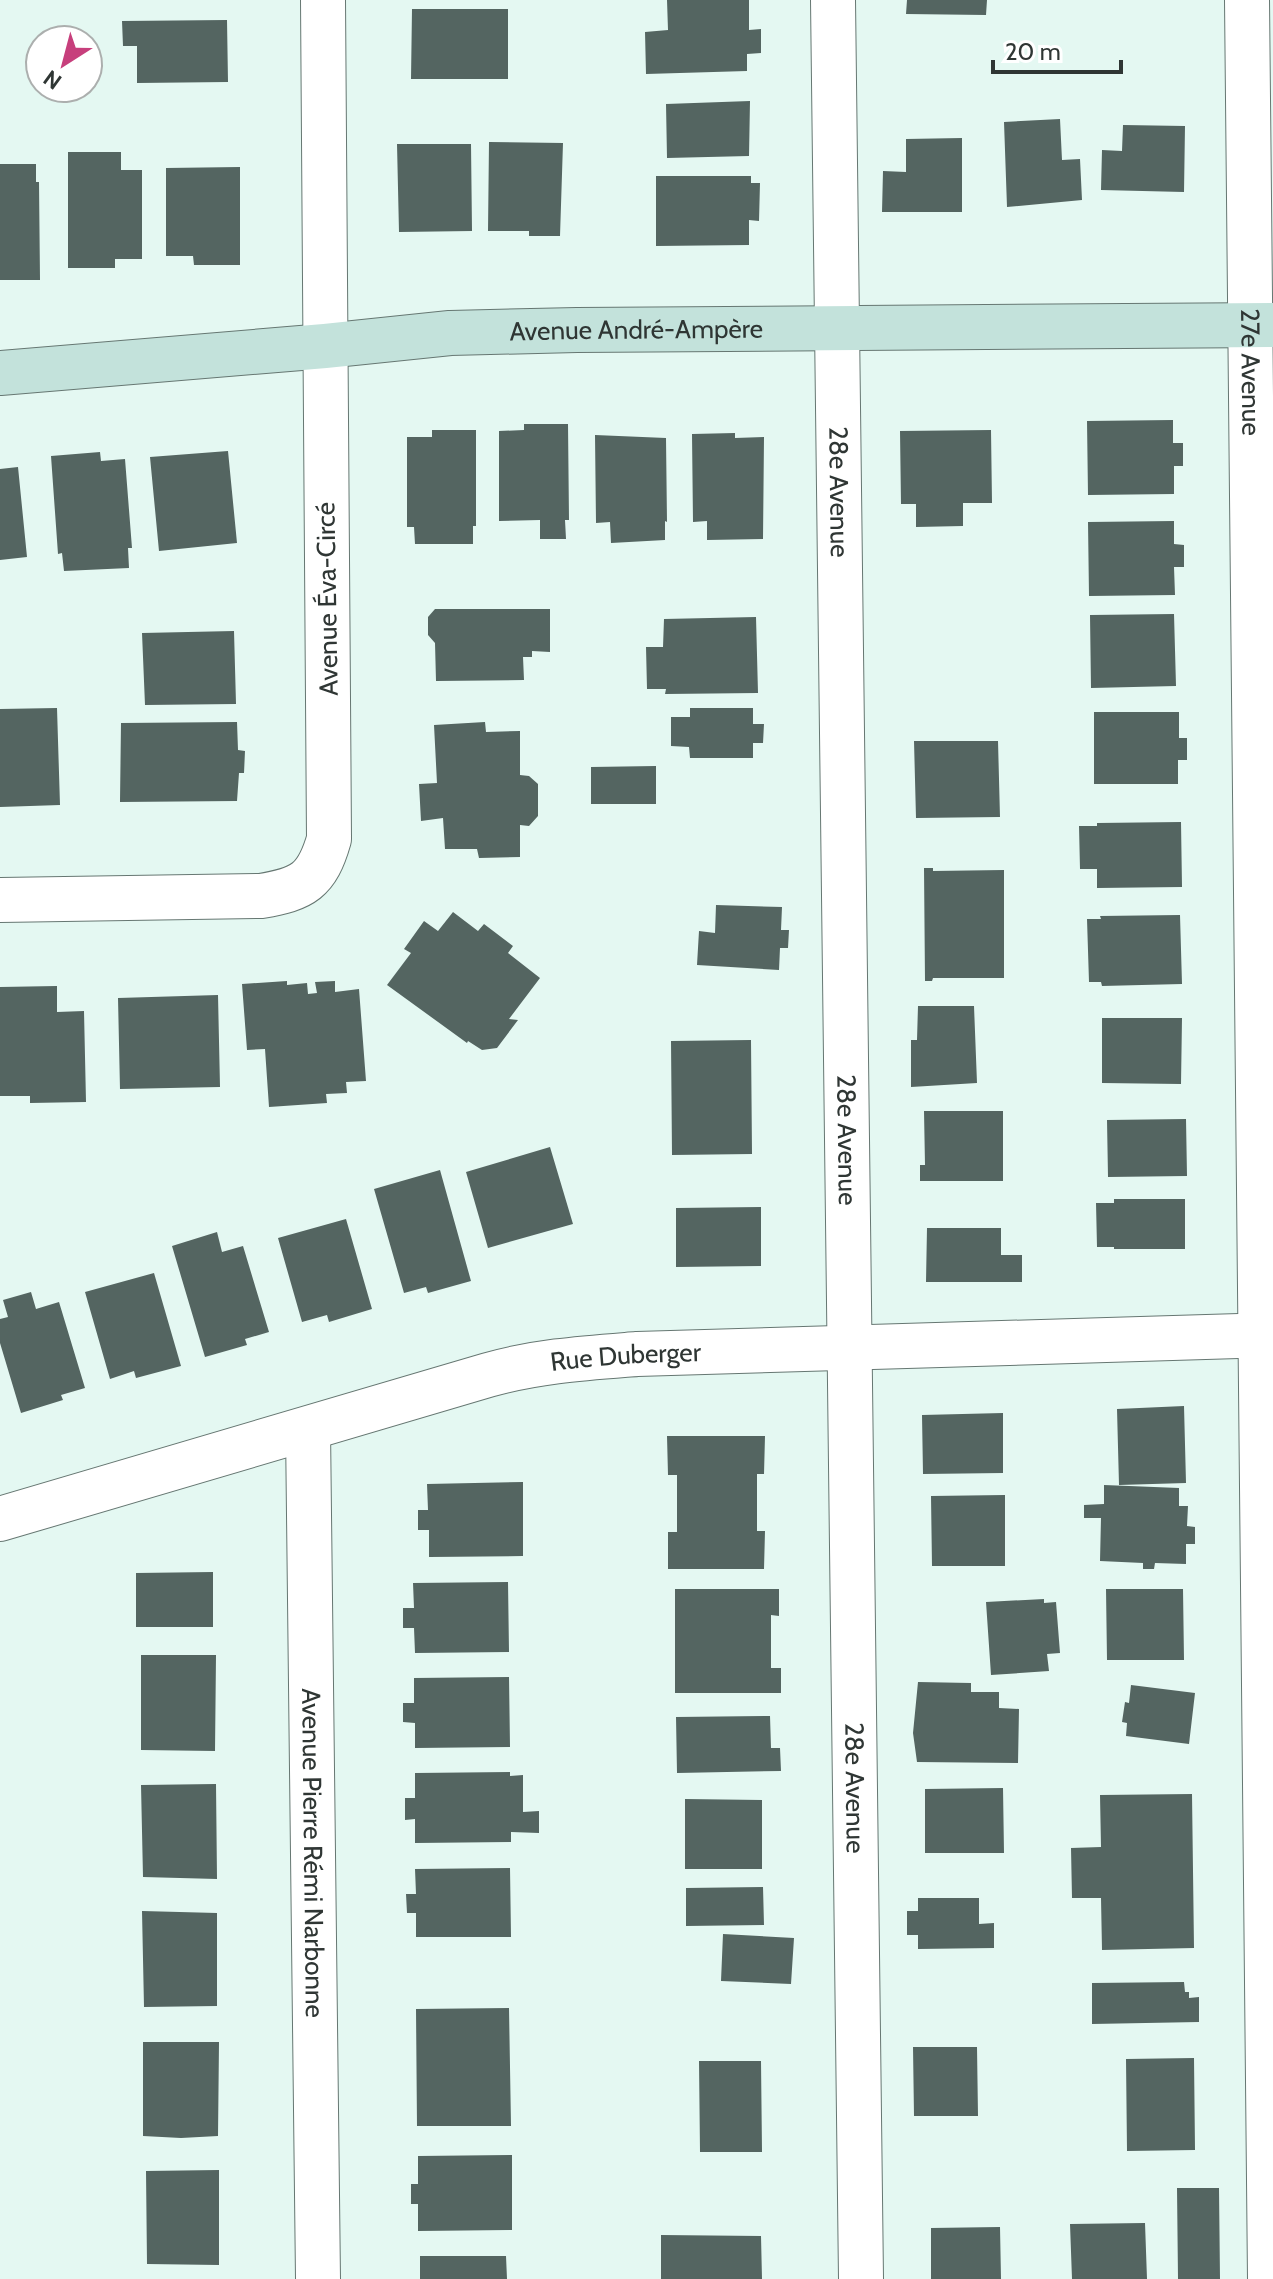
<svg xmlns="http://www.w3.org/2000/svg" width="1273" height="2279" viewBox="0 0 1273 2279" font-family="Cabin,sans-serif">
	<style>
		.building { fill: #546561 }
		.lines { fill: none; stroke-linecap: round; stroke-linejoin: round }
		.street-casing { stroke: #667772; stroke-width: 46 }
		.secondary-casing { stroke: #667772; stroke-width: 46 }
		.street { stroke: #fff; stroke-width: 44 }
		.secondary { stroke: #c3e2db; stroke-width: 44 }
		.labels { text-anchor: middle; stroke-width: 8; stroke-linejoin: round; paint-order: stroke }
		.street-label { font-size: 26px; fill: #2f3634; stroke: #fff }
	</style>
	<rect width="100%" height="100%" fill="#e4f8f2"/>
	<path class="building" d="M667 0H749V30L761 29V53L747 54V71L646 74 645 32 668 30Z
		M907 0H987L986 15 906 14Z
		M412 9H508V79H411Z
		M227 20 228 82 137 83V46H123L122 21Z
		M750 101 749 156 667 158 666 104Z
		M1060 119 1062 160 1080 159 1082 200 1007 207 1004 122Z
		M1123 125 1185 126 1184 192 1101 190 1102 150 1122 151Z
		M962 138V212H882L883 171 906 172V139Z
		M489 142 563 143 560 236H529V231H488Z
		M397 144H471L472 231 399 232Z
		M68 152H121V170H142V259H115V268H68Z
		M0 164H36V182H39L40 280H0Z
		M240 167V265H194L193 256H166V168Z
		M656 176H751V183H760L759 221 749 220V245L656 246Z
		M1173 420V443H1183V466H1174V494L1088 495 1087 421Z
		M524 424H568L569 520H565L566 539H540V520L499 521V431L524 430Z
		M432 430H476V526H473V544H415L414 527H407V437H432Z
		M991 430 992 503H963V526L916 527V504H901L900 431Z
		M735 433V438L764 437 763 539 707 540V521L693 522 692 434Z
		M595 435 666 438 667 522 665 521V540L611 543 610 522 596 523Z
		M228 451 237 543 159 551 150 457Z
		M100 452 101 461 125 459 132 548H128L129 568 64 571 62 553 58 554 51 456Z
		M18 467 27 557 0 560V469Z
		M1174 521V544L1184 545V567H1174L1175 595 1089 596 1088 522Z
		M435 609H550V652L532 651V657H523L524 680 436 681 435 643 428 635V617Z
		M1174 614 1176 686 1091 688 1090 615Z
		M756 617 758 693 665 694 666 689H647L646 647H663L664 619Z
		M234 631 236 704 145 705 142 633Z
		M57 708 60 805 0 807V709Z
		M690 708H753V724H764L763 743H753V758H690L689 747 671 746V717H690Z
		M1094 712H1179V738H1187V760H1178V784H1094Z
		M237 722 238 750 245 751 244 773H239L237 801 120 802 121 723Z
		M485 722 486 732 520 731V775L529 776 538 784V816L529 826 520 825V857L479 858 477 849H445L443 818 421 821 419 784 437 783 434 725Z
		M914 741H998L1000 817 916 818Z
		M656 766V804H591V767Z
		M1181 822 1182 887 1097 888V869H1080L1079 826H1097V823Z
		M924 868H933V871L1004 870V978H933L932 981H925Z
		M716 905 782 907 781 930H789L788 948H780L779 970 697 965 699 931 715 933Z
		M453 912 478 931 484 924 513 946 508 953 540 978 509 1019 518 1020 497 1048 482 1050 468 1041 467 1043 387 985 411 953 404 949 424 921 438 931Z
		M1180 915 1182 984 1102 986 1101 982H1089L1087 919H1101L1100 916Z
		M287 981V985L307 983 308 994 317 993 315 982 335 981V992L359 989 366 1081 346 1082 347 1093 326 1094 327 1103 269 1107 265 1049 247 1050 242 984Z
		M57 986V1012L84 1011 86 1102 30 1103V1096H0V987Z
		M218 995 220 1087 120 1089 118 998Z
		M918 1006H974L977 1083 911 1087V1040H917Z
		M1102 1018H1182L1181 1084 1102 1083Z
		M751 1040 752 1154 672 1155 671 1041Z
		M924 1111H1003V1181H920V1165H925Z
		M1186 1119 1187 1176 1108 1177 1107 1120Z
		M550 1147 573 1224 488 1248 466 1172Z
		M440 1170 471 1281 428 1293 426 1287 404 1293 374 1189Z
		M1114 1199H1185V1249H1114V1247H1097L1096 1203H1114Z
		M761 1207V1266L676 1267V1208Z
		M346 1219 372 1309 329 1322 327 1315 302 1322 278 1238Z
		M927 1228H1001V1255H1022V1282H926Z
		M217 1232 222 1252 243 1246 269 1332 245 1339 247 1345 205 1357 172 1246Z
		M154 1273 181 1366 136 1378 134 1371 110 1379 85 1292Z
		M31 1292 36 1309 59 1302 85 1388 61 1395 63 1400 21 1413 0 1343V1319L8 1317 3 1300Z
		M1184 1406 1186 1483 1119 1485 1117 1409Z
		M1003 1413V1473L923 1474 922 1415Z
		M667 1436H765L764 1474H757V1531H765L764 1569H668V1532H677V1475H668Z
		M523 1482V1556L429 1557V1530H418V1510H428L427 1484Z
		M1104 1485 1179 1488V1506H1188L1187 1526 1195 1527V1544H1186V1564L1155 1563 1154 1569H1143V1563L1100 1561 1101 1518H1084V1505L1104 1504Z
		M1005 1495V1566H932L931 1496Z
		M213 1572V1627H136V1573Z
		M508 1582 509 1652 415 1653 414 1628H403V1608H414L413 1583Z
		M675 1589H779V1616L771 1615V1668H781V1693H675Z
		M1106 1589H1183L1184 1660H1107Z
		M1044 1599V1603L1056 1602 1060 1653 1047 1654 1049 1671 991 1675 986 1602Z
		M141 1655H216L215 1751 141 1750Z
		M509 1677 510 1747 415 1748V1723L403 1722V1703H414V1678Z
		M918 1682 971 1683V1692H999V1708L1019 1709 1018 1763 917 1762 913 1733Z
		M1131 1685 1195 1693 1189 1744 1126 1736 1127 1723 1122 1722 1125 1702 1129 1703Z
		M770 1716 771 1748H780L781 1771 677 1773 676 1717Z
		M510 1772V1776L523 1775V1812L539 1811V1833L511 1832V1842L415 1843V1819L405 1820V1798H415V1773Z
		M216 1784 217 1879 143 1877 141 1785Z
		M1003 1788 1004 1853H925V1789Z
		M1192 1794 1194 1948 1102 1950 1101 1898H1072L1071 1848 1101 1847 1100 1795Z
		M685 1799 762 1800V1869H685Z
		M510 1868 511 1937H416V1913H407L406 1894H416L415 1869Z
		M763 1887 764 1925 686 1926V1888Z
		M918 1898H979V1924L994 1923V1948L918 1949V1935H907V1911H918Z
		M142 1911 217 1913V2006L144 2007Z
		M723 1934 794 1938 791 1984 721 1981Z
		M1184 1982 1185 1992H1189V1998L1199 1997V2022L1092 2024V1983Z
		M509 2008 511 2126H417L416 2009Z
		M143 2042H219L218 2136 181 2138 143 2136Z
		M913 2047H977L978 2116H914Z
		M1194 2058 1195 2150 1127 2151 1126 2059Z
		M699 2061H761L762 2152H700Z
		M512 2155V2230L418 2231V2204H411V2184H418V2156Z
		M219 2170V2265L147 2264 146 2171Z
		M1177 2188H1219L1220 2279H1178Z
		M1145 2223 1147 2279H1072L1070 2224Z
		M1000 2227 1001 2279H931V2228Z
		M661 2235 761 2236 762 2279H661Z
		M420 2256H506L507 2279H420Z"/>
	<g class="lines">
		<defs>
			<g id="street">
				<path id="s1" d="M833 0 861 2279"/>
				<path id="s2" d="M1247 0 1270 2279"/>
				<path d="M0 900 261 896C303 889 317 881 329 839L323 0"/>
				<path id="s3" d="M308 1429 318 2279"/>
				<path id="s4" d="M0 1519 488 1375C537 1361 586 1358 637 1354L1273 1335"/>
			</g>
			<g id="secondary">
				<path id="s5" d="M0 373 325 346 450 333 577 330 1273 325"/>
			</g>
		</defs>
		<use href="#street" class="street-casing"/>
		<use href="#secondary" class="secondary-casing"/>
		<use href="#street" class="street"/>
		<use href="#secondary" class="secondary"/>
	</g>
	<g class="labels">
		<g class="street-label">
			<text dy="9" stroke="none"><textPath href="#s5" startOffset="638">Avenue André-Ampère</textPath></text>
			<text dy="9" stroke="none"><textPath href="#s2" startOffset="372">27e Avenue</textPath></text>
			<text dy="9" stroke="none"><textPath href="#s1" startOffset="492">28e Avenue</textPath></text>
			<text transform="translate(327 599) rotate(-91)" y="9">Avenue Éva-Circé</text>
			<text dy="9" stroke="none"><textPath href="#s1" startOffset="1140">28e Avenue</textPath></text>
			<text dy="9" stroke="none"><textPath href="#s4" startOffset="648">Rue Duberger</textPath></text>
			<text dy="9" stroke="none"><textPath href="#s1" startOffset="1788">28e Avenue</textPath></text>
			<text dy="9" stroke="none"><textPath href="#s3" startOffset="424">Avenue Pierre Rémi Narbonne</textPath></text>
		</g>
	</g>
	<g transform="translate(64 64) rotate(216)"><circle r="38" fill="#ffffff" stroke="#acafae" stroke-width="2"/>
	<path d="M0-6L14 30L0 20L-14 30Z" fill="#c73f7c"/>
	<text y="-12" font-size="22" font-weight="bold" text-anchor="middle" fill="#2f3634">N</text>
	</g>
	<path d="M993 60v12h128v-12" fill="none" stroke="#2f3634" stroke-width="4"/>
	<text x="1005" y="60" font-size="24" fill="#2f3634" stroke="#ffffff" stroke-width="6" paint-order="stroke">20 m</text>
</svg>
